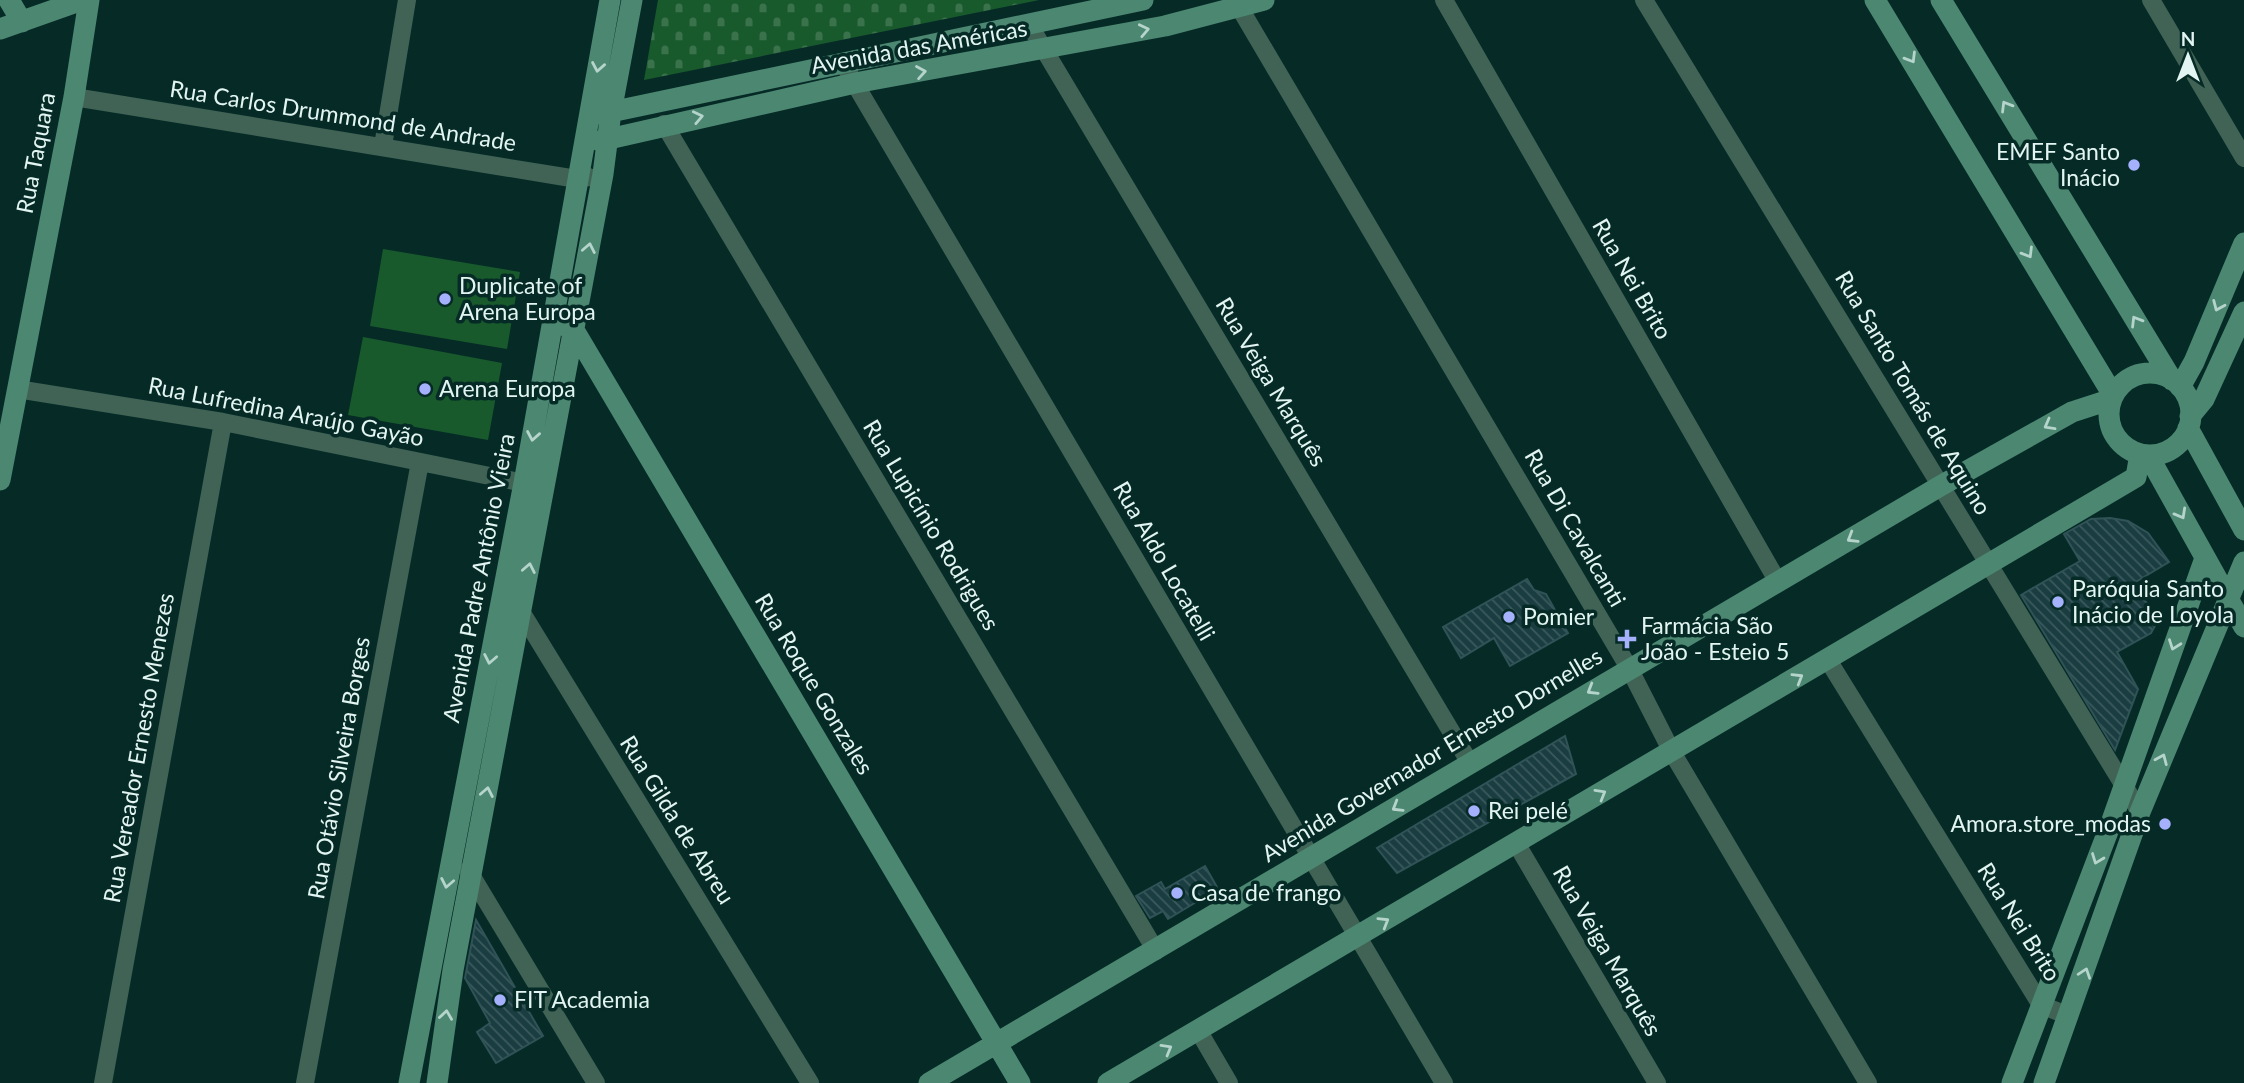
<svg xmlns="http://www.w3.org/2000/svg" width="2244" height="1083" viewBox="0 0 2244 1083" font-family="Lato,sans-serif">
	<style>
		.cemetery { fill: url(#cemetery-stones) }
		.pitch { fill: #185a2c }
		.building { fill: url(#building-back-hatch); stroke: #305357; stroke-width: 2 }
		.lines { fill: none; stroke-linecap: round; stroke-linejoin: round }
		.street { stroke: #406355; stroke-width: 18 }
		.secondary { stroke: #4c8771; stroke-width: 21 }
		.oneway { stroke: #b5d4cb }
		.poi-dot { fill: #a5b1fc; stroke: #062b27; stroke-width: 2.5 }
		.labels { text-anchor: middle; stroke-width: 7; stroke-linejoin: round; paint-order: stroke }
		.street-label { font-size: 23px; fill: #e2f5f2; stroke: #062b27 }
		.poi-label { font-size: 23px; fill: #e2f5f2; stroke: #062b27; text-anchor: start }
	</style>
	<defs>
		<pattern id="cemetery-stones" width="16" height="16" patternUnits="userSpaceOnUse" patternTransform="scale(1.75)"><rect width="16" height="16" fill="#185a2c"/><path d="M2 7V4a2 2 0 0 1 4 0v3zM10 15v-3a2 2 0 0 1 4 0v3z" fill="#39724b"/></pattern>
		<pattern id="building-back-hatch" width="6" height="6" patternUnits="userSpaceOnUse" patternTransform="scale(1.75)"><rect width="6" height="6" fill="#1a3d41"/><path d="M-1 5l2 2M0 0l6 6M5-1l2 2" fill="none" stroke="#3b5a5d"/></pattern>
	</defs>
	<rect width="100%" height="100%" fill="#062b27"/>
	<path class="cemetery" d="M658 0H1039L644 80Z"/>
	<path class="pitch" d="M383 249 520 272 507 349 370 326Z
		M363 337 502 363 488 440 348 415Z"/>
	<path class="building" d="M2110 518 2128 521 2148 533 2169 562 2134 583 2155 616 2156 624 2151 633 2117 652 2138 689 2115 750 2021 595 2080 561 2064 534 2091 519Z
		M1527 579 1534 590 1546 594 1568 633 1510 666 1494 638 1461 658 1443 627Z
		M1565 736 1576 774 1397 873 1377 848Z
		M1205 866 1218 889 1168 919 1163 911 1150 918 1136 896 1161 882 1165 889Z
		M476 920 543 1036 496 1063 477 1032 490 1023 465 978Z"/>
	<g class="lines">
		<path class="street" d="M1235 0 1629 668 1672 752 1868 1083
			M1444 0 1778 582
			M1644 0 2140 812
			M2151 0 2244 158
			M1030 26 1470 763
			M848 72 1444 1083
			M74 97 577 179 589 177
			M664 124 1156 951
			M383 146 407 0
			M17 389 223 422 524 483H537
			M517 605 810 1083
			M1828 660 2041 1005 2069 1016
			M1516 843 1657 1083
			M468 870 596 1083
			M1198 1030 1229 1083
			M103 1083 223 422
			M305 1083 420 462"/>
		<path class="secondary" d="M9 0 22 22
			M1875 0 2113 395
			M1941 0 2172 380
			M0 29 82 0
			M601 114 1143 0
			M600 141 855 83 1165 26 1264 0
			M569 329 574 330 1020 1083
			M2109 414a41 41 0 1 1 82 0a41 41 0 1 1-82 0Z
			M2180 387 2194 362 2244 243
			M2190 416 2204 399 2244 312
			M2188 428 2244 530
			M2148 455 2244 627
			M0 480 74 97 89 0
			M409 1083 524 483 610 0
			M437 1083 453 970 603 174 611 112 632 0
			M929 1083 1942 485 2072 412 2112 399
			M1108 1083 2136 477 2140 454
			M2012 1083 2110 826 2205 558
			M2044 1083 2140 812 2244 562"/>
	</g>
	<defs><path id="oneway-chevron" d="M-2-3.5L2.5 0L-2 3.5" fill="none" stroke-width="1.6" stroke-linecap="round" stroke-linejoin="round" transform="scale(1.75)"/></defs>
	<g class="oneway">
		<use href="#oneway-chevron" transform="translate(1144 30) rotate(-12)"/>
		<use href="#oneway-chevron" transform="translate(1911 58) rotate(59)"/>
		<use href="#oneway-chevron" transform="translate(598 67) rotate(100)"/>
		<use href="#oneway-chevron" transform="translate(921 72) rotate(-10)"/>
		<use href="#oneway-chevron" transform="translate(2006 106) rotate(-121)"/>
		<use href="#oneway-chevron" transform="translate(698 117) rotate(-12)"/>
		<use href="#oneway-chevron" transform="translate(589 248) rotate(-79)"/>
		<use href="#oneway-chevron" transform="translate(2028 253) rotate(59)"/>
		<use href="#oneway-chevron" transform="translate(2218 306) rotate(113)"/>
		<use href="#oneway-chevron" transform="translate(2136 321) rotate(-121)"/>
		<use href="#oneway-chevron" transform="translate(2049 425) rotate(151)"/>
		<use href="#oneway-chevron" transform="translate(533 436) rotate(100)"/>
		<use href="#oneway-chevron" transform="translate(2181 514) rotate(61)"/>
		<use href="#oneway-chevron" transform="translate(1852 538) rotate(149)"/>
		<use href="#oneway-chevron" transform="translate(529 568) rotate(-79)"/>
		<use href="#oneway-chevron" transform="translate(2174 645) rotate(110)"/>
		<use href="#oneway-chevron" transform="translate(490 659) rotate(101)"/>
		<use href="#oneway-chevron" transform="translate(1798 678) rotate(-31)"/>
		<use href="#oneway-chevron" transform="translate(1592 690) rotate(149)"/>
		<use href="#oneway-chevron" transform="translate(2162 759) rotate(-67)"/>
		<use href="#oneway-chevron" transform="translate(487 792) rotate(-79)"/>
		<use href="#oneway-chevron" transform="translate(1601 794) rotate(-30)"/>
		<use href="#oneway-chevron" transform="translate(1397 807) rotate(149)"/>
		<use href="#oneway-chevron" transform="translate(2097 859) rotate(111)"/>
		<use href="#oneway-chevron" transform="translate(447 883) rotate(101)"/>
		<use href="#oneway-chevron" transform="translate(1384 922) rotate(-31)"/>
		<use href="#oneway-chevron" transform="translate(2085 973) rotate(-71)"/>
		<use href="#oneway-chevron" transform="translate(446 1015) rotate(-82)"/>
		<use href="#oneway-chevron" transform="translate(1167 1049) rotate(-30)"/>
	</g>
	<g class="poi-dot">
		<circle cx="2134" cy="165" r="7"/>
		<circle cx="445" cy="299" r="7"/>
		<circle cx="425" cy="389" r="7"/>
		<circle cx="2058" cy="602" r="7"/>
		<circle cx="1509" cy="617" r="7"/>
		<path d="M1623.5 628.5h7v7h7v7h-7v7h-7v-7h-7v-7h7z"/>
		<circle cx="1474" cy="811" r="7"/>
		<circle cx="2165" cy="824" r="7"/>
		<circle cx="1177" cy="893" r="7"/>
		<circle cx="500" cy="1000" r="7"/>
	</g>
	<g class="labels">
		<g class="street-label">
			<text transform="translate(919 47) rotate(-10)" y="8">Avenida das Américas</text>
			<text transform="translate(343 116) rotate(9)" y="8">Rua Carlos Drummond de Andrade</text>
			<text transform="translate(36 153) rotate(-79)" y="8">Rua Taquara</text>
			<text transform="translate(1632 279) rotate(60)" y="8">Rua Nei Brito</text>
			<text transform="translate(1271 382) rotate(59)" y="8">Rua Veiga Marquês</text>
			<text transform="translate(1913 393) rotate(59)" y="8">Rua Santo Tomás de Aquino</text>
			<text transform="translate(286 412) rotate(11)" y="8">Rua Lufredina Araújo Gayão</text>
			<text transform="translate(931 525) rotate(59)" y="8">Rua Lupicínio Rodrigues</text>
			<text transform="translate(1575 528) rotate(60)" y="8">Rua Di Cavalcanti</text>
			<text transform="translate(1164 561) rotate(60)" y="8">Rua Aldo Locatelli</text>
			<text transform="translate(479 578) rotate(-79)" y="8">Avenida Padre Antônio Vieira</text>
			<text transform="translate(814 684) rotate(59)" y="8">Rua Roque Gonzales</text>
			<text transform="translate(139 748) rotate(-80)" y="8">Rua Vereador Ernesto Menezes</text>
			<text transform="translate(1432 755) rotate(-31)" y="8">Avenida Governador Ernesto Dornelles</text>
			<text transform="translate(339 768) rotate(-80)" y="8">Rua Otávio Silveira Borges</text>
			<text transform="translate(677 820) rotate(58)" y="8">Rua Gilda de Abreu</text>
			<text transform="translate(2019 922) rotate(58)" y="8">Rua Nei Brito</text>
			<text transform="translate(1607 951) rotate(60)" y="8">Rua Veiga Marquês</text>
		</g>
		<g class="poi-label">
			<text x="2120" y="160" text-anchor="end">EMEF Santo<tspan x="2120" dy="26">Inácio</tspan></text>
			<text x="459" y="294">Duplicate of<tspan x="459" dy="26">Arena Europa</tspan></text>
			<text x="439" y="397">Arena Europa</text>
			<text x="2072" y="597">Paróquia Santo<tspan x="2072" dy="26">Inácio de Loyola</tspan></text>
			<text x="1523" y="625">Pomier</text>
			<text x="1641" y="634">Farmácia São<tspan x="1641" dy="26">João - Esteio 5</tspan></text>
			<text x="1488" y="819">Rei pelé</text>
			<text x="2151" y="832" text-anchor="end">Amora.store_modas</text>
			<text x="1191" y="901">Casa de frango</text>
			<text x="514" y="1008">FIT Academia</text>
		</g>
	</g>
	<g transform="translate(2188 56)" stroke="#062b27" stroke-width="5" paint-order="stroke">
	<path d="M0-5L12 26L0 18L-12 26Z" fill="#e2f5f2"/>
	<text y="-10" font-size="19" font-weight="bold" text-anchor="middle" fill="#e2f5f2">N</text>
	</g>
</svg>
